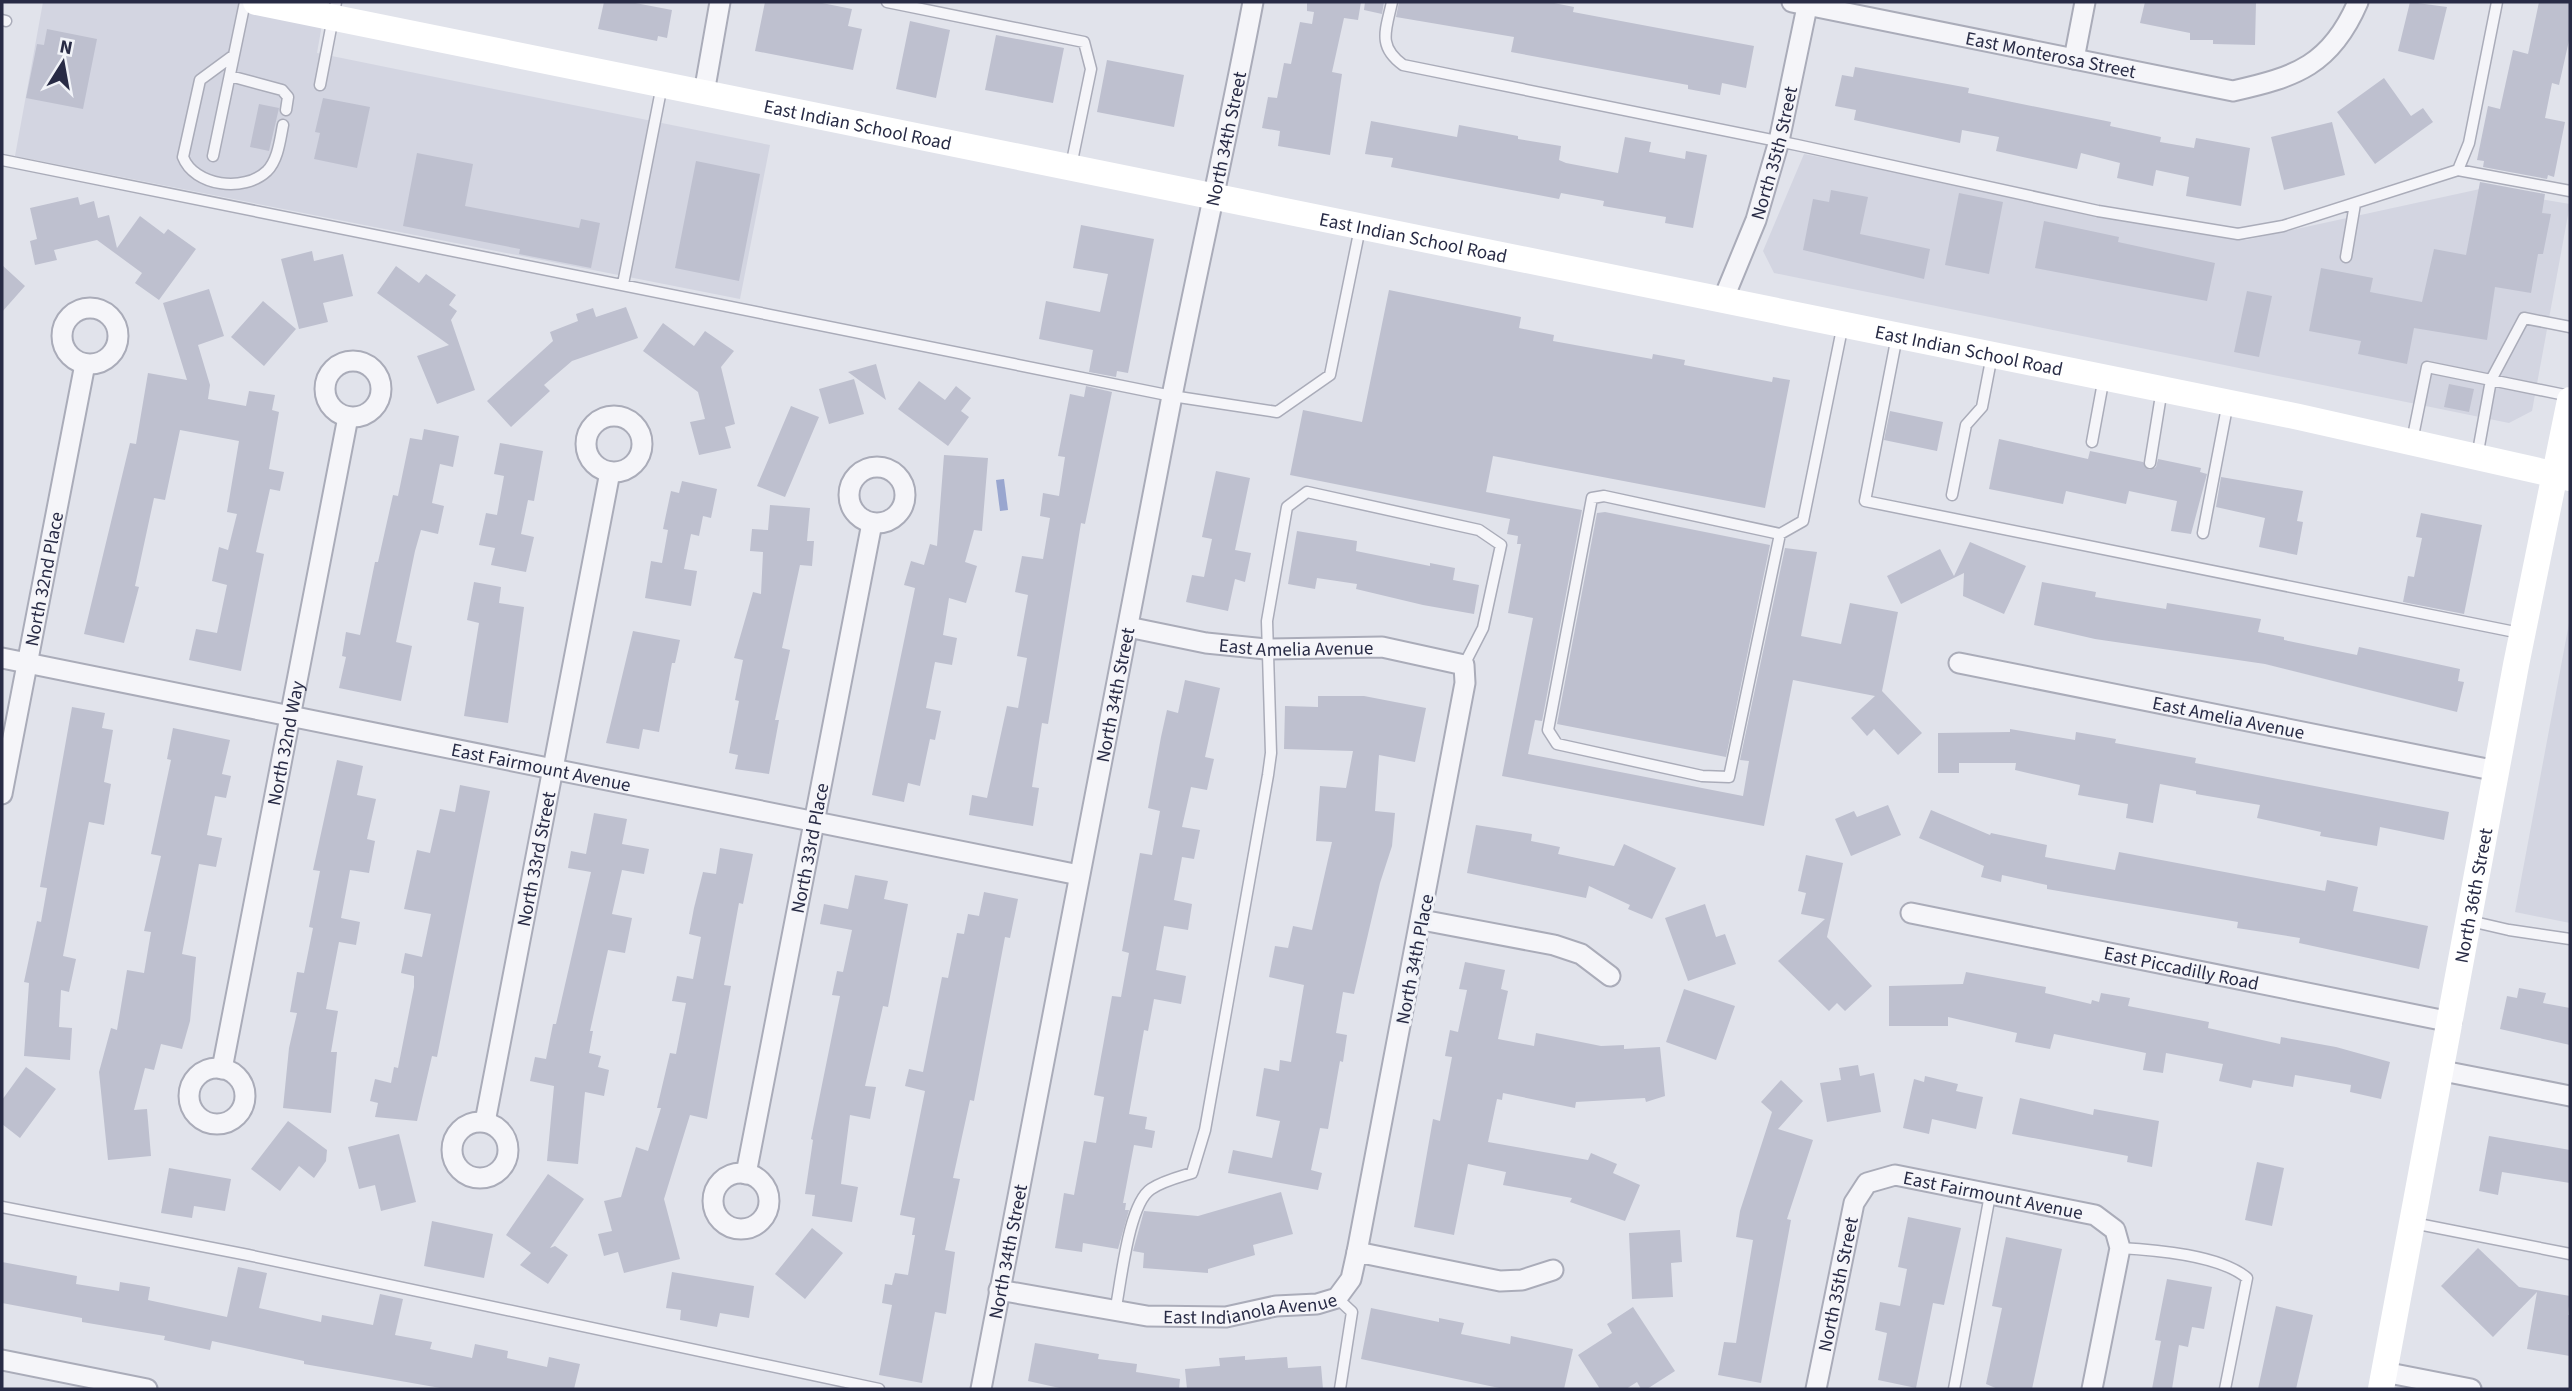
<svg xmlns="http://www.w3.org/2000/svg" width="2572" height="1391" viewBox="0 0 2572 1391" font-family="'Source Sans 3',sans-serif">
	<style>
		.built { fill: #d3d5e1 }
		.water { fill: #99a6cf }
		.building { fill: #bec0cf }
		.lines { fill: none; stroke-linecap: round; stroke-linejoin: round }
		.service-casing { stroke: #aaacb9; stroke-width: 13 }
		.minor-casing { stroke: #aaacb9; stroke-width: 23 }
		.service { stroke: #f5f5f9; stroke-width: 10 }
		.minor { stroke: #f5f5f9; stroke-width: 19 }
		.secondary { stroke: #fff; stroke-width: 26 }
		.labels { text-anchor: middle; stroke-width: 6; stroke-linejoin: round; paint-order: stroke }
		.street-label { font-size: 19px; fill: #282b45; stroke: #f1f3f8 }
	</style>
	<rect width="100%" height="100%" fill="#e1e3eb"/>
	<path class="built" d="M43 2H326L317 53 770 145 740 299 15 156Z
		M1804 154 2246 240 2480 189 2570 204 2532 411 2509 423 1774 273 1763 251Z
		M2570 618V923L2515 912Z"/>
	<path class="water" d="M1004 479 1008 510 1000 511 996 480Z"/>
	<path class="building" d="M604 2H630L672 10 667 38 658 36 657 41 598 29Z
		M765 2H817L852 9 848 26 862 29 853 70 755 51Z
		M1307 2H1361L1358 20 1344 18 1332 72 1342 74 1330 155 1278 146 1280 131 1262 128 1268 97 1277 98 1284 63 1291 64 1300 22 1312 24 1314 12 1307 11Z
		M1365 2H1384L1382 14 1364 10Z
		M1399 2H1549L1574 7 1573 12 1754 46 1746 88 1722 83 1720 95 1688 89V85L1511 52 1514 37 1396 17Z
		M2145 2H2256L2255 45 2213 44V40H2190V33L2140 23Z
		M2410 2 2447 7 2434 60 2398 51Z
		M2539 2H2570V36L2559 85 2552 83 2545 118 2565 122 2554 177 2548 175 2547 179 2483 167 2484 161 2477 160 2488 106 2500 109 2513 50 2528 54Z
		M910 21 950 30 936 98 896 89Z
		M47 29 97 39 83 109 26 98 37 44 44 45Z
		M996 35 1064 48 1053 103 985 90Z
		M1107 60 1184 75 1174 127 1097 112Z
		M1855 67 1969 88 1968 93 2111 122 2110 126 2161 137 2160 142 2194 148 2196 138 2250 148 2241 206 2186 196 2189 177 2156 170 2153 186 2117 178 2120 163 2081 153 2077 169 1996 151 1999 137 1962 130 1960 143 1854 120 1856 110 1835 106 1842 75 1853 77Z
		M2384 78 2411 116 2423 108 2433 122 2375 164 2337 112Z
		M323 98 370 107 357 168 314 159 320 133 315 132Z
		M259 104 279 108 269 151 250 147Z
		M1371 121 1457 137 1459 125 1518 136V139L1561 146 1559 160 1566 163 1618 173 1625 137 1651 142 1649 152 1685 159 1686 151 1707 155 1693 228 1665 223 1666 217 1603 206 1604 201 1561 193 1559 199 1391 167 1393 158 1365 154Z
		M2332 122 2345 175 2284 190 2271 137Z
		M417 153 473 164 465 206 579 228 581 219 600 223 591 268 519 254 520 249 403 226Z
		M696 161 760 174 739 281 675 268Z
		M2480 182 2545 194 2542 213 2551 214 2543 254H2538L2531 293 2495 287 2487 340 2414 328 2407 364 2358 354 2361 341 2309 331 2321 268 2373 278 2370 292 2422 302 2434 249 2466 255Z
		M1831 190 1868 197 1860 234 1930 249 1924 279 1803 250 1813 199 1829 202Z
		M1959 193 2003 202 1989 274 1945 265Z
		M78 197 80 205 94 201 98 218 109 215 117 248 140 216 164 234 168 229 196 249 159 300 135 283 142 273 97 240 54 250 57 260 35 265 30 241 37 239 30 208Z
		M2044 221 2119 237 2118 242 2215 263 2207 301 2035 268Z
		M1081 225 1154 239 1128 373 1117 371 1116 377 1089 372 1093 350 1039 339 1046 301 1100 312 1108 274 1073 268Z
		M312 251 314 261 343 254 353 296 323 303 328 322 299 329 281 259Z
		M2 265 25 286 2 312Z
		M396 266 419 283 426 274 456 295 449 305 457 311 451 320 475 390 437 404 417 356 449 345 377 293Z
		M209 289 224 336 198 345 210 385 208 399 246 406 249 391 275 395 272 410 279 412 269 469 284 472 280 491 270 489 256 552 264 554 241 671 189 660 196 629 217 633 227 585 212 581 219 547 228 550 237 514 227 512 239 441 180 430 165 500 154 498 135 586 139 587 124 643 84 634 130 443 136 444 148 373 187 380 163 303Z
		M1389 290 1521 317 1519 328 1554 335 1553 341 1652 359 1653 354 1685 360 1684 365 1772 382 1773 377 1790 380 1765 508 1493 456 1486 492 1582 510 1542 721 1535 720 1528 754 1743 796 1749 761 1740 760 1785 548 1817 552 1801 636 1841 644 1850 603 1898 612 1882 691 1922 733 1898 755 1874 729 1867 736 1851 718 1875 696 1793 680 1764 826 1502 776 1533 618 1508 613 1521 544H1517L1518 536 1507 534 1510 519 1290 475 1303 410 1362 422Z
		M2247 291 2272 296 2259 357 2234 352Z
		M263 301 296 329 264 366 231 337Z
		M626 307 638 338 572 361 544 385 550 391 511 427 487 401 553 341 550 332 578 321 576 314 593 308 596 317Z
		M663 323 694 346 705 331 734 351 721 367 735 424 725 427 731 448 699 455 690 422 705 419 698 392 643 351Z
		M876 364 886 400 848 372Z
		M854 379 864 414 829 424 819 389Z
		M919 381 945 400 956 386 971 398 961 411 969 417 948 446 898 409Z
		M2449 384 2474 389 2469 412 2444 407Z
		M1086 386 1112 392 1085 524 1081 523 1048 724 1042 723 1032 787 1039 788 1033 826 969 815 972 795 987 798 1007 706 1018 708 1027 658 1017 656 1028 595 1015 592 1022 556 1043 559 1050 518 1040 516 1043 493 1059 496 1065 457 1058 456 1070 394 1084 397Z
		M791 406 819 417 785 497 757 486Z
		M1890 411 1943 422 1937 451 1884 440Z
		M424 429 459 436 453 467 440 464 432 503 444 506 438 534 421 530 415 551 396 642 412 646 401 701 339 688 346 657 342 656 346 632 360 635 375 562H378L393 495 398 496 410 438 422 440Z
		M1999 439 2088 459 2090 451 2143 462 2149 470 2156 467 2158 459 2201 468 2200 472 2207 474 2191 534 2171 531 2177 501 2129 491 2126 504 2066 491 2063 504 1989 489Z
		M500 443 543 451 534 501 528 500 521 534 534 537 526 572 491 565 495 548 479 545 486 513 497 515 504 476 494 474Z
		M944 455 988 458 982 531 974 530 965 562 977 566 966 603 949 598 943 635 957 638 952 665 935 662 926 708 941 711 935 740 930 739 920 786 908 783 904 802 872 795 915 588 904 585 911 561 924 565 930 544 937 546Z
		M1216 471 1250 478 1235 550 1251 553 1245 582 1235 579 1228 611 1186 602 1192 575 1204 577 1212 539 1202 537Z
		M2221 477 2303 491 2297 521 2303 522 2297 555 2259 547 2265 518 2216 507Z
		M682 481 717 489 711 518 703 516 699 536 691 534 684 569 697 571 691 606 645 598 651 561 662 563 668 530 663 529 671 491 679 493Z
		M770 505 810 508 807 541H814L812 566 800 565 782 648 790 650 775 720H779L769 774 735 769 738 755 729 753 739 701 735 700 743 660 734 658 753 592 761 594 763 552 750 551 752 529 768 530Z
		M1605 512 1770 545 1726 757 1557 724 1597 513Z
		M2421 513 2482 525 2464 614 2403 602 2408 576 2414 577 2422 538 2416 537Z
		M1297 531 1357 541 1356 551 1430 566V563L1455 568 1453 580 1479 585 1474 614 1423 605 1356 589 1357 584 1317 578 1315 589 1288 584Z
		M1970 542 2026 566 2004 614 1963 596 1964 573 1901 604 1887 576 1940 549 1954 576Z
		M474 582 501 587 499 603 524 607 508 723 464 716 479 623 467 620Z
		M2042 582 2096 592 2095 597 2166 609 2167 603 2261 619 2258 632 2284 637V640L2357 655 2359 647 2460 669 2458 681 2464 682 2457 712 2265 664 2095 639 2034 625Z
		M633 631 680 640 675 663H672L659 732 643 729 639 749 606 743Z
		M1185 680 1220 688 1205 757 1214 759 1207 790 1191 787 1182 827 1200 830 1194 859 1182 857 1174 900 1192 904 1188 930 1164 926 1156 970 1186 976 1181 1004 1154 999 1148 1031 1144 1030 1129 1114 1147 1117 1145 1129 1155 1131 1152 1148 1134 1145 1123 1203H1126L1125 1210H1129L1118 1249 1083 1243 1082 1252 1055 1248 1064 1193 1074 1195 1084 1141 1096 1143 1104 1097 1094 1095 1105 1035 1112 996 1121 997 1129 953 1122 951 1140 853 1152 855 1160 811 1148 808 1161 737 1167 710 1178 713Z
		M1318 696H1364L1426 708 1415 762 1379 755 1375 811 1395 813 1392 846 1380 883 1354 994 1343 992 1336 1033 1347 1035 1343 1062 1340 1061 1328 1129 1320 1128 1311 1170 1322 1173 1318 1190 1228 1173 1233 1150 1272 1158 1280 1121 1256 1116 1264 1068 1279 1071 1280 1060 1291 1062 1304 985 1269 977 1275 946 1288 948 1293 926 1312 930 1332 842 1316 841 1320 786 1346 788 1353 751 1284 749 1285 706 1318 707Z
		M72 707 105 713 102 728 113 730 104 782 111 784 104 825 89 822 63 956 76 959 69 992 61 990 59 1027 72 1028 70 1060 24 1056 29 983 24 982 37 921 41 922 47 888 40 887Z
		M173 728 230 740 222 774 231 776 226 798 215 796 207 835 222 838 216 867 199 864 182 954 196 957 190 1021 182 1049 161 1044 154 1070 145 1068 134 1110 147 1109 151 1156 108 1160 99 1072 111 1028 117 1030 127 970 144 973 151 932 144 931 161 856 151 854 171 760 167 759Z
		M2010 729 2075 740 2076 732 2116 739 2115 743 2196 758 2195 763 2449 812 2444 840 2380 827 2377 846 2320 836 2321 832 2257 818 2260 805 2196 794V791L2160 784 2153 823 2126 818 2128 804 2078 795 2080 785 2015 770 2016 763H1959V773H1938V733L2010 732Z
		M337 760 363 766 357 795 376 799 367 839 375 841 369 873 350 870 341 918 360 922 356 945 339 942 326 1009 338 1011 331 1052H337L331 1113 283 1108 289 1048 297 1013 290 1012 297 972 304 973 313 928 309 927 320 871 313 870Z
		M460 785 490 791 437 1057 432 1056 417 1121 375 1117 378 1103 370 1101 375 1079 391 1083 394 1067 398 1068 414 987V976L401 973 405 953 422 957 431 914 404 909 417 850 430 853 440 809 455 812Z
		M1888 805 1901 835 1851 856 1835 819 1854 811 1857 817Z
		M1931 810 1990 835 1991 833 2047 845 2045 857 2115 870 2119 852 2325 891 2327 880 2358 887 2353 911 2428 926 2419 969 2299 943 2300 938 2237 928 2238 922 2047 889V885L2002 875 2001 882 1981 877 1984 866 1919 838Z
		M594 813 627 819 622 844 649 849 644 874 622 870 612 914 632 918 625 953 608 950 590 1031H593L589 1053 601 1056 598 1067 609 1070 604 1096 585 1092 578 1164 547 1161 554 1086 530 1081 535 1057 546 1059 553 1024H556L591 872 568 868 571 851 586 854Z
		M1476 825 1532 834 1531 841 1560 847 1558 854 1614 866 1624 844 1676 868 1652 919 1628 909 1630 905 1589 886 1586 898 1467 873Z
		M720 848 753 854 743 904 739 903 724 985 731 986 707 1119 690 1115 664 1199 680 1259 624 1273 618 1252 604 1256 598 1234 612 1231 604 1201 621 1197 636 1147 648 1151 661 1108H657L670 1053 676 1054 686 1003 672 1001 677 976 693 979 701 937 689 934 694 908 703 872 716 874Z
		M1806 855 1843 863 1827 937 1872 986 1845 1011 1837 1003 1829 1011 1778 961 1825 919 1801 914 1806 893 1798 891Z
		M855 875 888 881 884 899 908 904 888 1007 883 1006 865 1086 876 1087 870 1119 850 1115 841 1184 858 1187 852 1222 812 1216 815 1195 805 1194 813 1140 811 1139 840 996 832 995 837 971 843 972 852 930 820 924 824 904 848 909Z
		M984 892 1018 899 1010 938 1005 937 974 1101 970 1100 953 1178 960 1179 945 1250 955 1252 946 1314 935 1312 922 1383 879 1375 892 1305 882 1303 885 1284 892 1285 895 1273 908 1275 915 1235H912L915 1218 900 1215 925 1091 905 1086 909 1069 923 1072 942 977 948 978 957 933 964 934 968 914 979 916Z
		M1705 904 1716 937 1725 934 1736 964 1688 981 1665 918Z
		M1465 962 1505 970 1501 989 1508 991 1498 1039 1534 1046 1536 1033 1601 1046 1624 1045V1049L1660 1047 1665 1096 1646 1102 1645 1098 1576 1102 1575 1108 1503 1093 1502 1100 1497 1099 1488 1142 1588 1160 1591 1153 1617 1164 1613 1173 1640 1185 1625 1221 1570 1202 1572 1198 1503 1185 1506 1172 1468 1164 1454 1235 1414 1227 1433 1119 1440 1121 1452 1057 1445 1056 1450 1030 1458 1032 1467 990 1459 989Z
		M1966 972 2046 987 2045 993 2091 1004 2092 1000 2099 1002 2101 993 2130 998 2128 1006 2209 1022 2208 1028 2280 1044 2281 1037 2336 1047 2390 1062 2381 1099 2350 1092 2351 1085 2295 1075 2293 1087 2253 1080 2251 1088 2219 1081 2223 1064 2166 1053 2163 1073 2143 1070 2146 1053 2054 1034 2050 1049 2015 1042 2017 1033 1948 1017V1026H1889V986L1963 984Z
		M2519 988 2546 993 2543 1003 2570 1008V1045L2500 1029 2507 996 2517 998Z
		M1684 989 1735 1006 1716 1060 1666 1042Z
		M1858 1065 1860 1076 1874 1073 1881 1112 1827 1122 1820 1083 1841 1080 1839 1068Z
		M26 1067 56 1089 20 1138 2 1124V1100Z
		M1925 1076 1958 1084 1956 1091 1983 1097 1976 1129 1932 1119 1929 1134 1903 1128 1914 1079 1924 1082Z
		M1781 1080 1803 1101 1778 1129 1813 1140 1787 1219 1791 1220 1761 1383 1718 1375 1724 1342 1736 1343 1753 1240 1736 1237 1740 1211 1772 1112 1761 1102Z
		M2020 1098 2093 1115 2094 1109 2159 1121 2152 1167 2127 1162 2128 1156 2012 1134Z
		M288 1121 327 1150 326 1161 314 1178 299 1166 280 1191 251 1169Z
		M399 1134 416 1202 381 1211 375 1185 359 1189 348 1147Z
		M2489 1136 2570 1150V1183L2502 1172 2498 1195 2479 1191Z
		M2257 1162 2284 1168 2272 1226 2245 1220Z
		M169 1168 231 1179 225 1211 194 1206 192 1218 161 1213Z
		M548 1174 584 1199 550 1248 555 1246 568 1255 548 1284 520 1265 531 1253 506 1235Z
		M1281 1192 1293 1234 1253 1245 1255 1255 1208 1269V1273L1143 1268 1144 1253 1133 1251 1144 1211 1198 1216Z
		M1908 1217 1961 1228 1944 1305 1933 1303 1916 1388 1878 1380 1887 1333 1875 1330 1880 1302 1900 1306 1907 1269 1898 1267Z
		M432 1221 493 1234 484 1278 424 1266Z
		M812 1228 843 1253 805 1299 775 1274Z
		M1680 1230 1682 1262 1671 1263 1673 1297 1632 1299 1629 1233Z
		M2006 1237 2062 1249 2032 1389H1998L1986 1384 2002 1308 1992 1306Z
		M2478 1248 2519 1287 2570 1296 2568 1315H2570V1356L2527 1349 2537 1292 2493 1337 2441 1286Z
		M2 1262 77 1276 76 1284 119 1291 120 1282 150 1287 148 1300 227 1317 238 1267 267 1273 259 1308 321 1322 322 1315 373 1325 380 1294 403 1299 395 1335 432 1342 430 1349 472 1358 475 1344 508 1351 507 1358 547 1367 549 1357 580 1364 574 1389H446L304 1364V1361L212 1341 210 1350 164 1340 165 1336 82 1322V1318L2 1303Z
		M672 1272 754 1286 749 1318 720 1313 717 1327 680 1320 681 1310 666 1308Z
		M2167 1279 2212 1287 2204 1329 2192 1327 2188 1347 2179 1345 2172 1389H2152L2161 1341 2155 1340Z
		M2276 1306 2313 1315 2296 1389H2258Z
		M1633 1307 1675 1371 1647 1389H1641L1637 1382 1626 1389H1600L1578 1355 1612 1333 1607 1324Z
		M1371 1308 1439 1322V1318L1464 1323 1461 1334 1510 1344 1511 1336 1573 1349 1564 1389H1504L1361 1359Z
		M1035 1343 1099 1354 1098 1359 1137 1364 1136 1372 1180 1379 1179 1389H1064L1028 1381Z
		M1245 1356V1360L1287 1357 1288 1368 1321 1366 1323 1389H1187L1185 1369 1220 1366 1219 1358Z"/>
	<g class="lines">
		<defs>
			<path id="service" d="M887 2 1084 42 1091 69 1071 166
				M1392 2C1386 30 1377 46 1403 65L1797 145 2098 211 2238 234 2283 226 2458 170 2469 143 2497 2
				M2 20 6 21
				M234 55 200 80 183 157C194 186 244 193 267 171 278 160 280 140 283 125
				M230 76 282 90 288 97 286 110
				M320 85 336 2
				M213 156 245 2
				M2 160 1172 396 1277 412 1330 375 1360 228
				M2458 170 2570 191
				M2346 257 2355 204
				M623 284 662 85
				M1897 336 1865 501 2520 633
				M2570 396 2491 380 2524 318 2570 327
				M2412 441 2427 367 2491 380 2477 457
				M2092 442 2104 377
				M2150 463 2162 389
				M1952 495 1966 425 1982 407 1992 355
				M2203 533 2228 402
				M1780 534 1604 496 1592 498 1548 730 1557 744 1702 776 1729 777 1780 534 1803 521 1843 324
				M2470 921 2509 930 2570 939
				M2 1207 248 1255 879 1389
				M2413 1223 2570 1254
				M2120 1248C2157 1250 2220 1255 2247 1278L2225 1389
				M1337 1298 1352 1312 1340 1389
				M1115 1312C1121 1284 1128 1204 1151 1189 1163 1181 1179 1177 1192 1173L1205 1130 1268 775 1271 753 1267 621 1287 507 1307 492 1479 530 1501 545 1483 628 1464 665
				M1954 1389 1990 1195"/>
			<g id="minor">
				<path id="s1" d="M1792 2 2233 91C2296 77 2331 65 2358 2"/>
				<path d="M2074 59 2085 2"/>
				<path d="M704 93 720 2"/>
				<path id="s2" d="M1723 300 1756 220 1779 141 1808 2"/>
				<circle cx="90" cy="336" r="28"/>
				<circle cx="353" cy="389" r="28"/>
				<circle cx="614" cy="444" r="28"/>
				<circle cx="877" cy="495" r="28"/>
				<path id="s3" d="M1128 627 1206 643 1266 649 1382 647 1464 665 1465 683 1357 1252"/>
				<path id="s4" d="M2 658 1079 875"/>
				<path id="s5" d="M1959 663 2497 771"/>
				<path id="s6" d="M2 794 85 364"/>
				<path id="s7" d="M1911 913 2451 1022"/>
				<path d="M1422 920 1554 945 1581 954 1610 976"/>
				<circle cx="217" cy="1096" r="28"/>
				<path id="s8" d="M222 1069 348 417"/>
				<path d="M2443 1071 2570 1096"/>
				<path id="s9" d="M485 1122 610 472"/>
				<circle cx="480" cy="1150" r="28"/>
				<circle cx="741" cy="1201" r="28"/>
				<path id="s10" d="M746 1174 872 523"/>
				<path id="s11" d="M999 1290 1147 1316 1226 1317 1276 1306 1317 1304 1337 1298 1351 1279 1357 1252 1500 1281 1522 1280 1553 1270"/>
				<path d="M2 1360 147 1389"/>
				<path d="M2384 1372 2471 1389"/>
				<path id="s12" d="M981 1389 1172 396C1198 265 1228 134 1253 2"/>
				<path id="s13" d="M1816 1389 1854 1203 1867 1183 1895 1175 2095 1215 2115 1230 2120 1248 2092 1389"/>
			</g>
		</defs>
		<use href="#service" class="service-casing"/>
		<use href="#minor" class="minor-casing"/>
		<use href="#service" class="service"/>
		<use href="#minor" class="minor"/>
		<g class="secondary">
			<path id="s14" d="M256 2 2299 417 2570 478"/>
			<path id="s15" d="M2381 1389 2516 665 2570 400"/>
		</g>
	</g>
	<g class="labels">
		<g class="street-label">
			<text dy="7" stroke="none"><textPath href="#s1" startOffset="264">East Monterosa Street</textPath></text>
			<text dy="7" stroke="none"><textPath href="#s14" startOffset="614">East Indian School Road</textPath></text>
			<text dy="7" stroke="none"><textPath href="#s12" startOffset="1274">North 34th Street</textPath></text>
			<text dy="7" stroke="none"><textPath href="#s2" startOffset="156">North 35th Street</textPath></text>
			<text dy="7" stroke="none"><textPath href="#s14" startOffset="1181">East Indian School Road</textPath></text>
			<text dy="7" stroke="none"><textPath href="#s14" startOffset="1748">East Indian School Road</textPath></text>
			<text dy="7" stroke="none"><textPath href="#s6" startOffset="219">North 32nd Place</textPath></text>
			<text dy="7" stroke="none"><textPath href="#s3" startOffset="170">East Amelia Avenue</textPath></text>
			<text dy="7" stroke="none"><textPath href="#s12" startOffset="707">North 34th Street</textPath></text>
			<text dy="7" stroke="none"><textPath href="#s5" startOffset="275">East Amelia Avenue</textPath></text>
			<text dy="7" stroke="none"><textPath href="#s8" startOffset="332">North 32nd Way</textPath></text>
			<text dy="7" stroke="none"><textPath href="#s4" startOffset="550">East Fairmount Avenue</textPath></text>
			<text dy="7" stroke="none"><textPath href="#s10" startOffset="332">North 33rd Place</textPath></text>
			<text dy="7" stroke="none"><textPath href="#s9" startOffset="268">North 33rd Street</textPath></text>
			<text dy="7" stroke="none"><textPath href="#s15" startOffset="502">North 36th Street</textPath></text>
			<text transform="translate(1414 959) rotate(-79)" y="7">North 34th Place</text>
			<text dy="7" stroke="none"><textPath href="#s7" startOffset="276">East Piccadilly Road</textPath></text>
			<text dy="7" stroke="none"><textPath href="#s13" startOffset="343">East Fairmount Avenue</textPath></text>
			<text dy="7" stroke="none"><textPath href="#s12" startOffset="140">North 34th Street</textPath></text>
			<text dy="7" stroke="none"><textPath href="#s13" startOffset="107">North 35th Street</textPath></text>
			<text dy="7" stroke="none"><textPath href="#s11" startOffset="254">East Indianola Avenue</textPath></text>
		</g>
	</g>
	<rect width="2572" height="1391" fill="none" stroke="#282b45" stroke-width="7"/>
	<g transform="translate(63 63) rotate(11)" stroke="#f1f3f8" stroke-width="5" paint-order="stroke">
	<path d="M0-5L12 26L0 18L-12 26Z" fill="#282b45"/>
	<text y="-10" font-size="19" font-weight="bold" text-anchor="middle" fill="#282b45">N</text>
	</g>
</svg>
